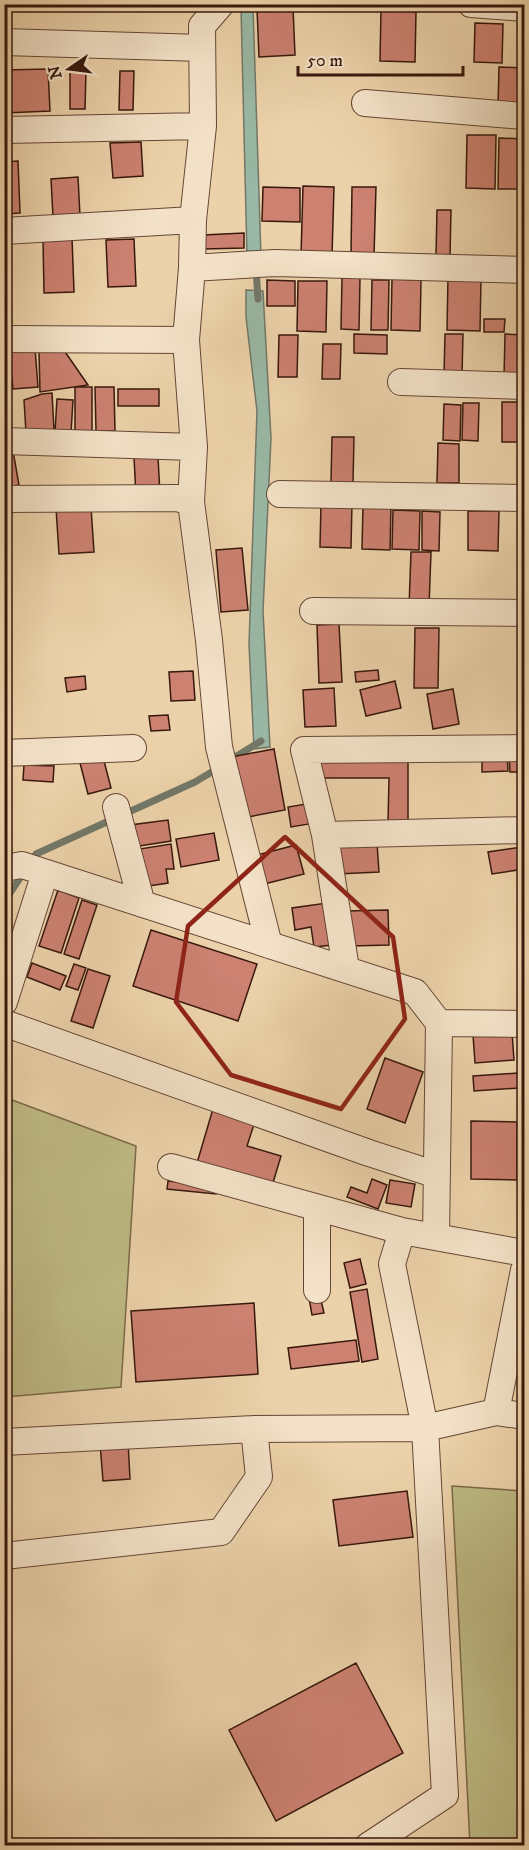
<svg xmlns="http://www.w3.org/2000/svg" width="529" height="1850" viewBox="0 0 529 1850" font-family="'IM FELL DW Pica',serif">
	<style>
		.green { fill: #beba84; stroke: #7b6948; stroke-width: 1.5 }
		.water { fill: #99b8a5; stroke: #727868; stroke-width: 1.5 }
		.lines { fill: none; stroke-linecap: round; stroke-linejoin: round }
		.stream { stroke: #727868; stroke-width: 7 }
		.building { fill: #cc8171; stroke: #38180c; stroke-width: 1.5 }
		.minor-casing { stroke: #654634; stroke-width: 28 }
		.minor { stroke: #f3e2c8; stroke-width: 26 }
		.marked { fill: none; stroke: #8f2418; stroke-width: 4.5; stroke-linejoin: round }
	</style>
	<rect width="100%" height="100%" fill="#ecd2aa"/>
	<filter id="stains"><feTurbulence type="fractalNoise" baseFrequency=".00333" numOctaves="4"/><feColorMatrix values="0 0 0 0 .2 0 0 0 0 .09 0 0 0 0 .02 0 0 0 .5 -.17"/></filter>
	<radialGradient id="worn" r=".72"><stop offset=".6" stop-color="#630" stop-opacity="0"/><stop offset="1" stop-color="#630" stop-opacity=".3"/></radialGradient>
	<path class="green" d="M4 1097 136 1146 121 1387 5 1397Z
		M452 1486 524 1491V1845H470Z"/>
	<path class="water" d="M241 7H253L261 257 247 256Z
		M246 290 263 291 271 438 263 611 270 747 254 749 249 644 257 411 246 317Z"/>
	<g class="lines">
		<path class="stream" d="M256 268 258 299
			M232 759 261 741
			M31 862 36 854 195 782 220 767
			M4 902 24 872"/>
	</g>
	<path class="building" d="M100 4H137V7L101 10Z
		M293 7 295 55 259 57 257 9Z
		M381 10 416 12 415 62 380 61Z
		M475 23 503 24 502 63 474 62Z
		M499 67 524 68V108L498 107Z
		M48 69 50 111 4 113V70Z
		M70 71H86L85 109H70Z
		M120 71H134L133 110H119Z
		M467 135H496L495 189 466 188Z
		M499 138 524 139V189H498Z
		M141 142 143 176 113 178 110 143Z
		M18 161 20 213 4 214V162Z
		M78 177 80 216 53 217 51 179Z
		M303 186 334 187 332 256 301 255Z
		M263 187 300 188V222L262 221Z
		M352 187H376L374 255 351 254Z
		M437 210H451L450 256H436Z
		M244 233V248L204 249 203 235Z
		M72 238 74 292 44 293 43 239Z
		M134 239 136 286 108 287 106 240Z
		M448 277 481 278 480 331 447 330Z
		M342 278H360L359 330 341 329Z
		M392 279 421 280 420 331 391 330Z
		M267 280 295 281V306H267Z
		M372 280H389L388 330H371Z
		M298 281H327L326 332 297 331Z
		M484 319H505L504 332H484Z
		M354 334 387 335V354L354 353Z
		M445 334H463L462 376H444Z
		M505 334 524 335V378H504Z
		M279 335H298L297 377H278Z
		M323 344H341L340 379H322Z
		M61 346 88 385 40 392 39 352Z
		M35 348 38 387 13 389 9 350Z
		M75 387H92V432H75Z
		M95 387H114L115 431H96Z
		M118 389H159V406H118Z
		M52 393 54 431 26 433 24 400 42 394Z
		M57 399 73 400 71 433 55 432Z
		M502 402H524V442H502Z
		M463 403H479L478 441 462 440Z
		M444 404 461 405 460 441 443 440Z
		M332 437H354L353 483 331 482Z
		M438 443 459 444V483H437Z
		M13 451 19 485 4 488V453Z
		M158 457 160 494 136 495 134 458Z
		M321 503H352L351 548 320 547Z
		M363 505 391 506 390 550 362 549Z
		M91 507 94 552 59 554 56 508Z
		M393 510 420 511 419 550 392 549Z
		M422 511 440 512 439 551 422 550Z
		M468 511H499L498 551 468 550Z
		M242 548 248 610 221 612 216 550Z
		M411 552H431L429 607H409Z
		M339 624 342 682 319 683 317 625Z
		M415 628H439L438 688H414Z
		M378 670 379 680 356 682 355 672Z
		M193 671 195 700 171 701 169 672Z
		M85 676 86 689 67 692 65 678Z
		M395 681 401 708 366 716 360 690Z
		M334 688 336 726 305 727 303 690Z
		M453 689 459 724 433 729 427 694Z
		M168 715 170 730 151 731 149 716Z
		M274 749 285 810 242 818 231 757Z
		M482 752H507L508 771 482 772Z
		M509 752H524V772H510Z
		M318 755H408V824L388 823 389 778H318Z
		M103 757 111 788 88 794 80 763Z
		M24 765 54 766 53 782 23 780Z
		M306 804 309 824 291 827 288 807Z
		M168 820 171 841 133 847 130 825Z
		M214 833 219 860 181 867 176 839Z
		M377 843 379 872 337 874 335 845Z
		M171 844 174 869H166L168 883 142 887 133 850Z
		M296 845 304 874 260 885 253 856Z
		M522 847 524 869 492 874 488 852Z
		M58 890 79 898 61 953 39 946Z
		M82 900 97 905 79 959 64 954Z
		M327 903 332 945 314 947 311 927 295 930 292 908Z
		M388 910 389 945 350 946 344 911Z
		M151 930 257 964 238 1021 133 986Z
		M32 963 66 976 60 990 27 977Z
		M74 964 86 968 78 990 66 986Z
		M88 969 110 976 93 1028 71 1021Z
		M512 1032 514 1060 475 1063 473 1035Z
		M385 1058 423 1072 405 1123 367 1109Z
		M518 1073 519 1088 474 1091 473 1076Z
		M215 1102 257 1115 247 1146 281 1156 272 1186 197 1163Z
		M471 1121 517 1122V1180L471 1179Z
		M372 1179 387 1185 378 1209 347 1197 351 1187 367 1193Z
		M390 1180 415 1184 411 1207 386 1203Z
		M168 1181 216 1186V1194L167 1189Z
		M360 1259 366 1284 350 1288 344 1263Z
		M367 1289 378 1359 362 1362 350 1292Z
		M320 1296 324 1313 312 1315 309 1298Z
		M254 1303 258 1374 136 1382 131 1311Z
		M356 1340 359 1361 291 1369 288 1348Z
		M128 1441 130 1479 103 1481 100 1443Z
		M407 1491 413 1537 339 1546 333 1500Z
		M356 1663 403 1753 276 1821 229 1730Z"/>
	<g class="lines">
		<defs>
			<path id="minor" d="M221 4 202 26 203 126 193 220 192 268 186 340 194 447 191 502 209 640 219 747 269 945
				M471 4 524 8
				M4 42 202 48
				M365 103 524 116
				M4 130 203 126
				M4 231 193 220
				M192 268 275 263 524 270
				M4 339 186 340
				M401 382 524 386
				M4 441 194 447
				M280 494 524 498
				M4 499 177 498 191 502
				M313 611 524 613
				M524 748 304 750 325 835 524 830
				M4 753 133 748
				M116 807 142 904
				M325 835 346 969
				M4 868 22 865 415 992 439 1023 436 1237
				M4 1002 45 873
				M4 1023 369 1153 437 1175
				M439 1023 524 1024
				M171 1167 402 1231 524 1253
				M317 1290V1208
				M496 1412 524 1270
				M4 1442 254 1429 425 1428 496 1412 524 1416
				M4 1556 221 1532 259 1477 254 1429
				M368 1846 445 1795 425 1428 392 1264 402 1231"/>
		</defs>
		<use href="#minor" class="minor-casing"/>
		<use href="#minor" class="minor"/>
	</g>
	<path class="marked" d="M285 837 393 937 405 1019 341 1109 231 1075 176 1002 188 926Z"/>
	<rect width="529" height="1850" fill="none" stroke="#ecd2aa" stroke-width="24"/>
	<rect x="6" y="6" width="517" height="1838" fill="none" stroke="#38180c" stroke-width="3"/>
	<rect x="12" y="12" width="505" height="1826" fill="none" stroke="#38180c" stroke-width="1.5"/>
	<g transform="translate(69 69) rotate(256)" stroke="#f3e2c8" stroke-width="4.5" paint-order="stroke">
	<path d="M0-4.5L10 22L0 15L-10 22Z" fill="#38180c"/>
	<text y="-9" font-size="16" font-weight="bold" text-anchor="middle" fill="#38180c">N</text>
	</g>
	<path d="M298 66v9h165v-9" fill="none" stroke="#38180c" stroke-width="3"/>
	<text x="307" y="66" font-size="18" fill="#38180c" stroke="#f3e2c8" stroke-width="4.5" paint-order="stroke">50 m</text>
	<rect width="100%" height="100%" filter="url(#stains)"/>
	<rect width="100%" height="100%" fill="url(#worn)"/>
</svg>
